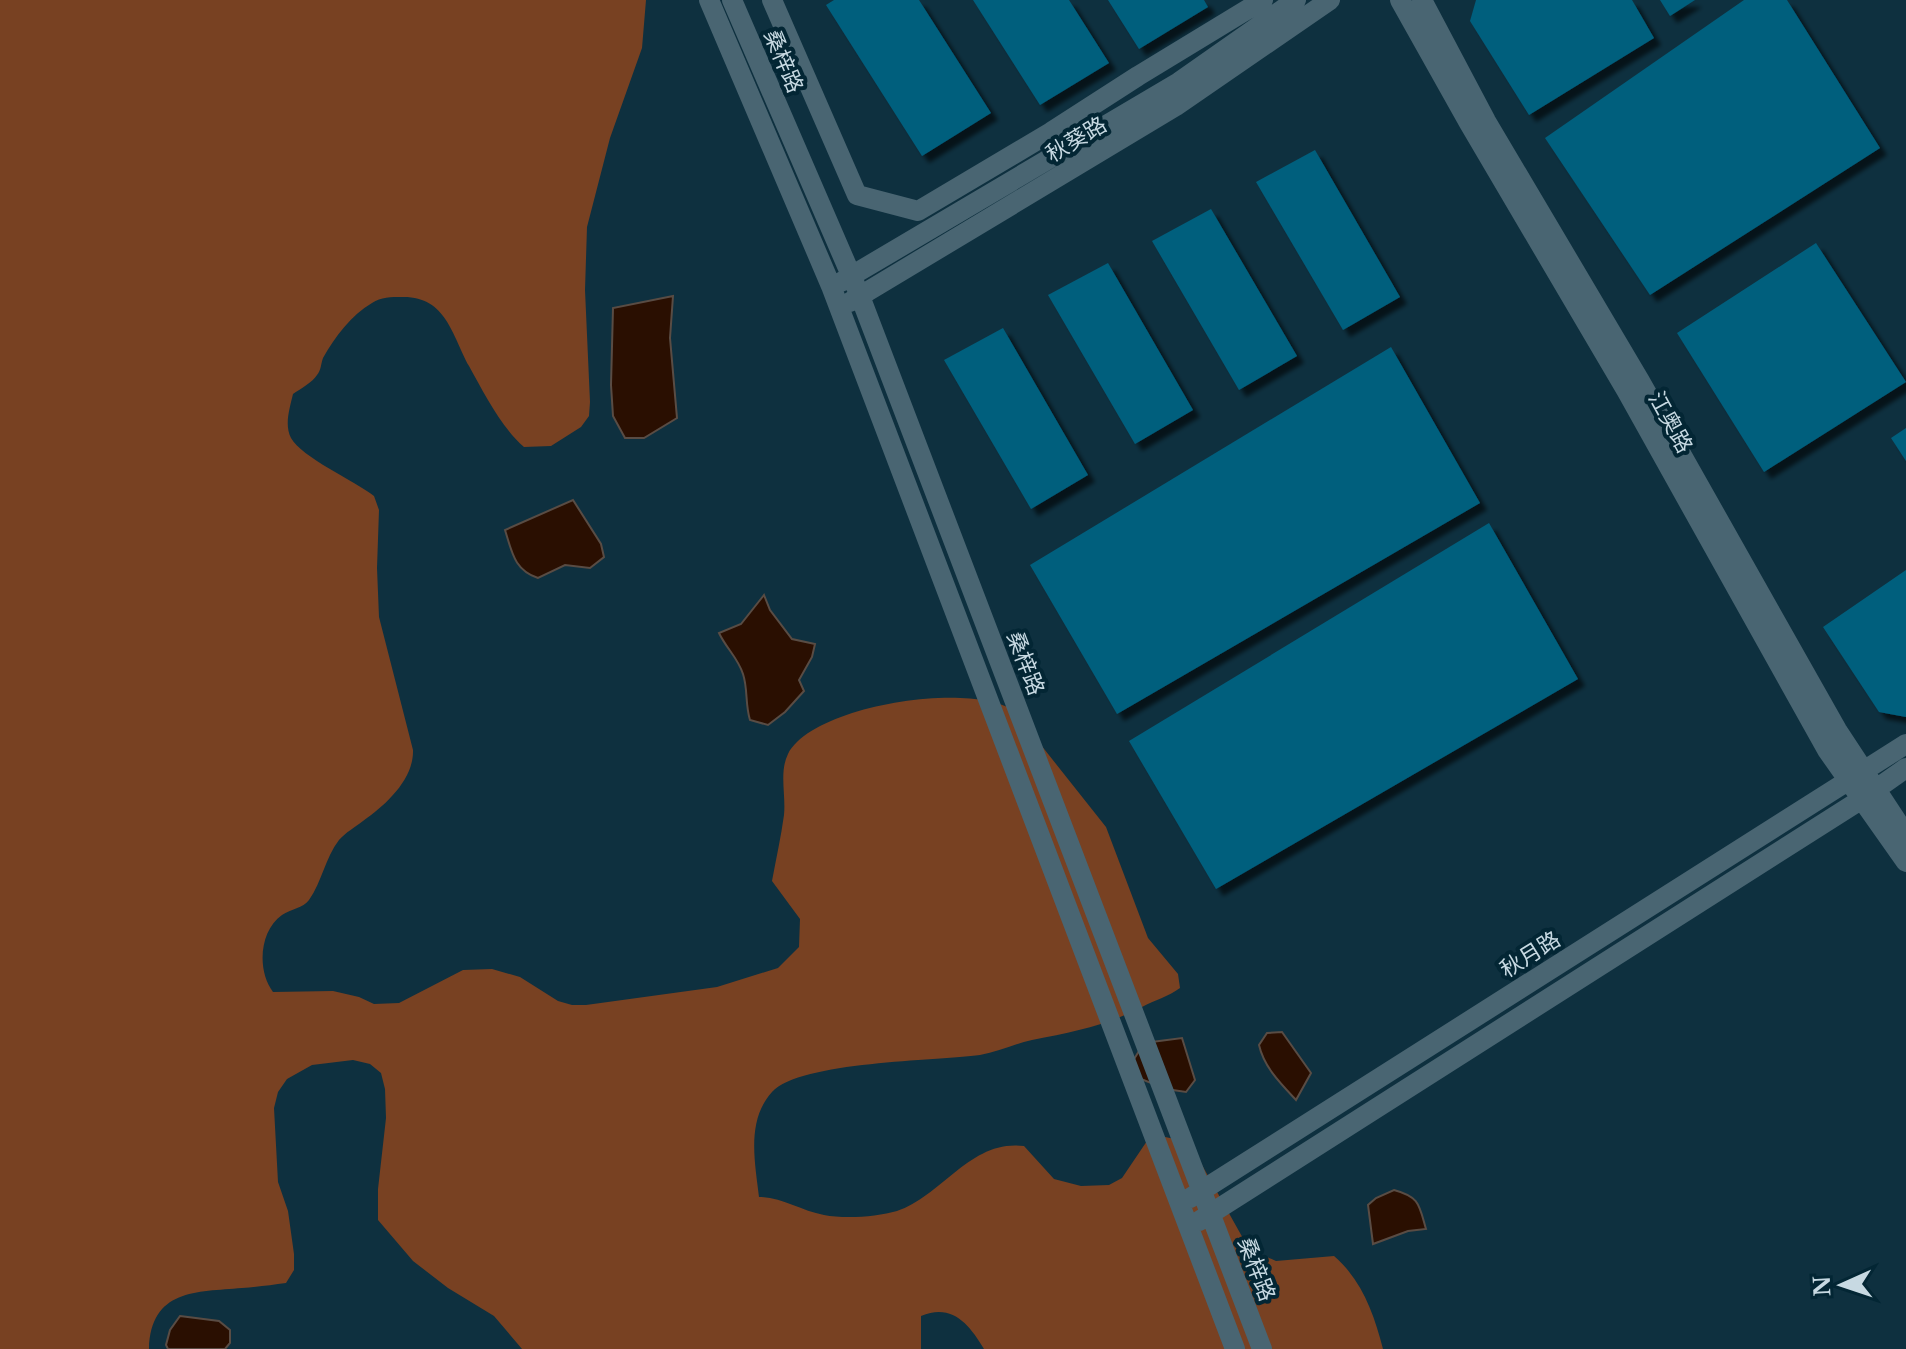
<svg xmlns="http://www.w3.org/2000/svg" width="1906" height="1349" viewBox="0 0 1906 1349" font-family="'Libre Baskerville','Noto Sans SC',serif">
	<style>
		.forest { fill: #784122 }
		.water { fill: #2a0f01; stroke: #594c44; stroke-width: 2 }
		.building { fill: #045f7d; filter: url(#shadow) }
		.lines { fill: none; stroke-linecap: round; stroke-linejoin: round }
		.minor { stroke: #496572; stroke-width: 20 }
		.labels { text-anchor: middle; stroke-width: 8; stroke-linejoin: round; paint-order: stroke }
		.street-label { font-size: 22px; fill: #c7d9e2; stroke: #032634 }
	</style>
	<defs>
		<filter id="shadow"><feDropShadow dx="7" dy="7" stdDeviation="2" flood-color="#0009"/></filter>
	</defs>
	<rect width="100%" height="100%" fill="#0e303f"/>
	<path class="forest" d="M0 0H646L642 48 610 138 587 227 585 290 590 402 589 416 581 427 551 446 524 447C501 427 484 393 469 366 452 335 446 296 402 297 391 297 381 297 372 303 351 315 335 337 323 358 321 363 321 371 317 375 313 382 300 389 293 394 290 407 284 425 291 438 301 457 355 481 374 496L379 510 377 568 379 617 413 750C414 779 386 805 363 821 354 828 346 832 339 840 325 858 322 882 309 900 303 908 291 909 282 915 259 931 257 971 273 992L333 991 359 997 374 1004 399 1003 463 970 492 969 520 977 558 1001 572 1005H586L717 987 778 968 799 947 800 919 772 881C776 859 781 837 784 815 786 795 779 772 788 754 813 705 971 681 1014 711L1106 827 1148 938 1178 974 1180 988C1168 997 1155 1000 1142 1007 1105 1026 1073 1032 1032 1040 1014 1044 998 1052 980 1055 936 1061 801 1061 772 1092 746 1121 755 1162 759 1197 782 1197 801 1211 824 1215 844 1219 877 1217 897 1211 943 1195 971 1139 1024 1146L1054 1179 1081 1186 1109 1185 1122 1178 1147 1141 1160 1136 1175 1139 1198 1158 1249 1249 1276 1261 1334 1256C1362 1280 1374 1314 1383 1349H984C969 1324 952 1303 921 1316V1349H522L494 1316 448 1288 413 1261 378 1220V1189L386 1118 385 1089 381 1073 370 1064 353 1060 312 1065 287 1079 278 1092 274 1108 278 1182 288 1211 294 1254V1270L286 1283C271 1285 257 1287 242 1288 196 1292 151 1289 149 1349H0Z"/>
	<path class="water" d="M673 296 670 338 677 418 644 438H625L613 416 611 385 613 308Z
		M573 500 601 544 604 557 590 568 565 565 538 578C514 570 512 552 505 530Z
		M764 595 770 610 792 639 815 644 812 657 799 680 804 691 785 712 768 725 750 720C745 704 748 689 743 674 738 658 726 648 719 633L741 624Z
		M1282 1032 1311 1073 1296 1100C1280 1083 1264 1067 1259 1045L1267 1033Z
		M1182 1038 1195 1080 1186 1092 1166 1089 1136 1077 1131 1064 1144 1043Z
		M1394 1190C1420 1197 1419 1205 1426 1229L1408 1231 1373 1244 1368 1205 1376 1198Z
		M180 1316 219 1321 230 1330V1343L225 1349H168L166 1345 170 1330Z"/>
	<path class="building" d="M834 0H919L991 113 922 156 826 5Z
		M973 0H1069L1109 63 1040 105Z
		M1108 0H1204L1208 7 1139 49Z
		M1476 0H1632L1654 38 1529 115 1470 21Z
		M1660 0H1695L1670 16Z
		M1744 0H1787L1880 148 1650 295 1545 138Z
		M1315 150 1400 297 1343 330 1256 182Z
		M1211 209 1297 356 1239 390 1152 241Z
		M1816 243 1906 382 1764 472 1677 333Z
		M1108 263 1193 410 1135 444 1048 295Z
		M1003 328 1088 475 1031 509 944 360Z
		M1391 347 1480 503 1117 714 1030 565Z
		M1906 428V461L1891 438Z
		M1489 523 1578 679 1216 889 1129 741Z
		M1906 570V717L1879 712 1823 627Z"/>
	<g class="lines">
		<path class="minor" d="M709 0 831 286 1235 1349
			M732 0 860 296 1262 1349
			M772 0 857 195 918 211 1051 132 1138 76 1263 0
			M1400 0 1469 123 1626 390 1827 750 1906 862
			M1422 0 1486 121 1640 381 1837 730 1906 835
			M841 282 1179 82 1296 0
			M850 302 1176 106 1330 0
			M1190 1198 1906 744
			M1199 1221 1862 799 1906 768"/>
	</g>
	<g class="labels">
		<g class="street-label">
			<text transform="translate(784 61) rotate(67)" y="8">桑梓路</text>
			<text transform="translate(1076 139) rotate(-31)" y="8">秋葵路</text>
			<text transform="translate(1671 422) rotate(61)" y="8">江奥路</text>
			<text transform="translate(1026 663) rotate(69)" y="8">桑梓路</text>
			<text transform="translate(1530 954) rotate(-32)" y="8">秋月路</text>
			<text transform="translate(1257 1269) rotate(69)" y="8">桑梓路</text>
		</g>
	</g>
	<g transform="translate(1842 1285) rotate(267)" stroke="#032634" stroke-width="6" paint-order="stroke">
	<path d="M0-6L14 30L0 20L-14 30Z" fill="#c7d9e2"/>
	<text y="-12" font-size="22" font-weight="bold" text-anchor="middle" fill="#c7d9e2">N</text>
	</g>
</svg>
